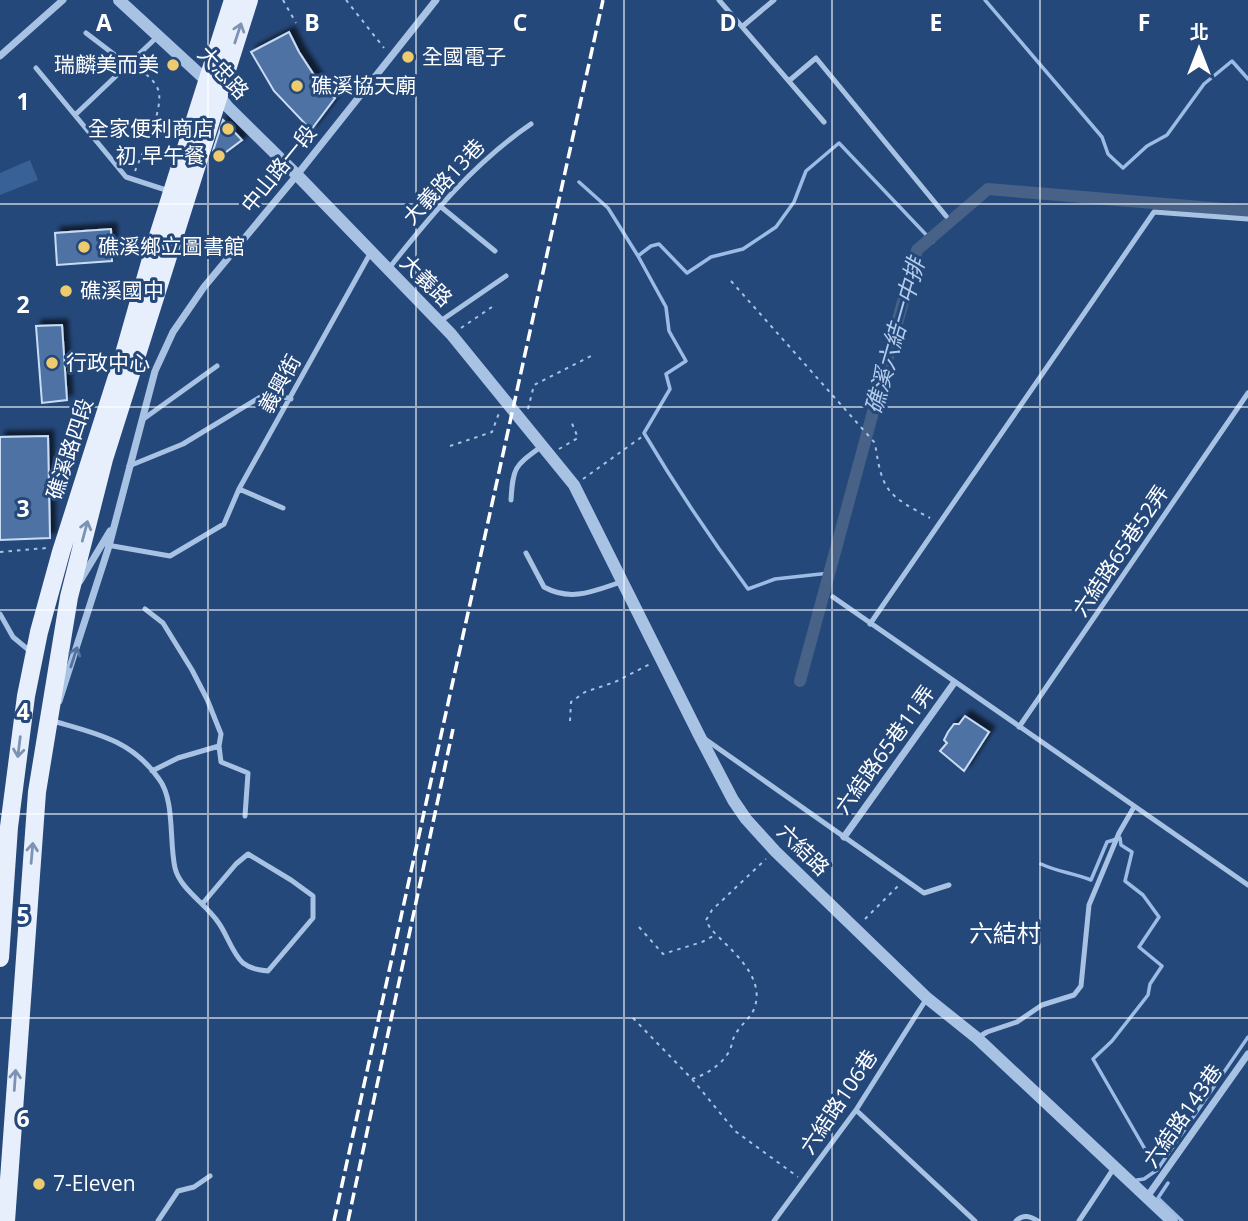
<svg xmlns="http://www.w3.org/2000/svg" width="1248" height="1221" viewBox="0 0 1248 1221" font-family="'Open Sans','Noto Sans TC',sans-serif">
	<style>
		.green { fill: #386198 }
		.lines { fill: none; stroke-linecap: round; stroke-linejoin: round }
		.stream { stroke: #9cbce5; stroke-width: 3.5 }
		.canal { stroke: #476286; stroke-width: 12 }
		.building { fill: #4d72a3; stroke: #cadcf4; stroke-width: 2; filter: url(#shadow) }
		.path { stroke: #a8c2e4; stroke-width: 2; stroke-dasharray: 3.5 5; stroke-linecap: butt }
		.service { stroke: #a8c2e4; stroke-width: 5 }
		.minor { stroke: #a8c2e4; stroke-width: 7 }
		.tertiary { stroke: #a8c2e4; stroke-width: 12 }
		.primary { stroke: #e8effc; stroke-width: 18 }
		.rail { stroke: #fff; stroke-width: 3.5; stroke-dasharray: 12 5; stroke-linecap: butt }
		.oneway { stroke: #7d93b4 }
		.oneway2 { stroke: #53739f }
		.grid { fill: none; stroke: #fff; stroke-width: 2; stroke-opacity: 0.55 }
		.poi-dot { fill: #eecb6c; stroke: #25487a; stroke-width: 2.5 }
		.labels { text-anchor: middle; stroke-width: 6; stroke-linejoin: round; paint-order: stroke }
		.poi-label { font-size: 21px; fill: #fff; stroke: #25487a; text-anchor: start }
		.street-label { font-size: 21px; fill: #fff; stroke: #25487a }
		.water-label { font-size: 23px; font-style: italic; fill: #b3ccec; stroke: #25487a }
		.quarter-label { font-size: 24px; fill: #fff; stroke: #25487a }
		.grid-label { font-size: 23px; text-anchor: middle; font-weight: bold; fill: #fff; stroke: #25487a; stroke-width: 6; stroke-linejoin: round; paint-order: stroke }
	</style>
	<defs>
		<filter id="shadow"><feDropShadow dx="5.5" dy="-5.5" stdDeviation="2" flood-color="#0009"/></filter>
	</defs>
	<rect width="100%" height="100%" fill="#25487a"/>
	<path class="green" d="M30 160 38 180 0 195V173Z"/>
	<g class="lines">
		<path class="stream" d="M985 0 1102 137 1108 154 1123 168 1147 146 1167 135 1204 84 1232 61 1248 79
			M579 182 608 208 638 256 666 307 669 331 686 361 666 374 670 389 644 433C676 487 711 539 748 589L775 579 830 573
			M638 256 651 246 659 244 687 273 711 257 743 249 776 227 794 202 806 171 839 143 933 242
			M1041 864C1058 872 1073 873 1091 880L1107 842 1120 838 1121 845 1132 852 1125 881 1143 895 1159 917 1139 947 1162 966 1150 984 1148 995 1112 1041 1093 1059 1157 1170
			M1137 1180 1144 1179 1157 1170 1248 1037
			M1168 1183 1158 1198 1182 1221"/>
		<path class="canal" d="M800 681 917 250 988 189 1248 211"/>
	</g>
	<path class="building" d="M289 32 299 52 318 81 335 98 311 130 274 91 251 52Z
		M223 120 242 140 222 155 213 151Z
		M111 229 112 261 57 265 55 233Z
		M62 325 67 400 42 403 36 326Z
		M48 436 50 538 0 540V437Z
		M965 716 989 732 964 771 940 751 947 743 944 740 948 732 954 724H959Z"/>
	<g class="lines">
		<path class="path" d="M283 0 296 23
			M346 0 384 48
			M135 171C142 154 167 104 157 87 153 79 144 73 138 67
			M731 281 875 443C882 491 887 495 930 518
			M461 328 492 307
			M528 409 534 385 591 356
			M450 446 492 432 499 413
			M559 449 578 438 571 421
			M583 479 643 436
			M0 552 47 548
			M570 721 571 702 585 692 615 682 650 664
			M865 919 898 886
			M639 927 663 954 702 942 715 935
			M633 1018 692 1079 735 1131 798 1177
			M692 1079C707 1074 722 1065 730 1050 732 1045 732 1040 735 1035 740 1025 750 1019 754 1009 767 976 729 949 710 928L706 920 712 910 766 859"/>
		<path class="service" d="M719 0 824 122
			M743 26 774 0
			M86 33 128 65
			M36 68 126 177 169 191
			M790 80 816 58 946 216
			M75 115 157 37
			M440 206 495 251
			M390 267C431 215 475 162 531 124
			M439 322 506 276
			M142 420 217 366
			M129 466 183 444 267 393 291 399
			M511 500C513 466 515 466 542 446
			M283 508 239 489 371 252
			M107 545 170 556 224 524 239 489
			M526 553 544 587C571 602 594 591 621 582
			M833 597 1248 885
			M145 609 163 623 192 670 207 699 221 734 219 746
			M0 614 13 637 31 652
			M870 624 1154 212 1248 219
			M53 721C95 733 132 740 159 779 175 800 169 841 175 868 180 889 206 904 218 922 227 934 232 953 243 963 251 969 259 970 268 971L313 918V896L291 880 248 854 236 864 203 903
			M1019 727 1248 393
			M705 739 924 893 949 885
			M152 771 178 758 219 746 221 762 248 773 245 816
			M977 1038 987 1032 1017 1022 1042 1005 1074 995 1081 986 1089 905 1119 833 1134 807
			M856 1110 975 1221
			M158 1221 178 1191 194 1187 210 1176
			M774 1221 856 1110 927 998
			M1016 1221C1023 1214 1030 1216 1038 1221
			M1079 1221 1114 1168"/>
		<path class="minor" d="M0 56 63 0
			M80 581 110 531
			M59 701 109 546 155 371 173 332 204 287 297 175 436 0
			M844 837 954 683
			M1147 1197 1248 1054"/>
		<path class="tertiary" d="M119 0 207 81 228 107 297 175 451 334 574 485 699 735 733 800 746 819 775 851 927 998 977 1038 1172 1221"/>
		<path class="primary" d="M0 958 9 827 26 696 39 632 61 552 122 361 153 252 233 0
			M6 1221 37 792 69 597 104 459 249 0"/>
		<path class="rail" d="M334 1221 603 0
			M348 1221 453 729"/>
	</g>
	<defs><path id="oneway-shaft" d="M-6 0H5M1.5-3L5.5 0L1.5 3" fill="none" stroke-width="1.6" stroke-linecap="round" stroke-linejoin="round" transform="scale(1.75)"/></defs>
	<g class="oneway">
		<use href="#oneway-shaft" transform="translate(238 33) rotate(-72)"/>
		<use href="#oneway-shaft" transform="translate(85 531) rotate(-75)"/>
		<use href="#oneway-shaft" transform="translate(19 747) rotate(97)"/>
		<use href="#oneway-shaft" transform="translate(32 853) rotate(-85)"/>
		<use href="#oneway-shaft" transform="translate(15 1080) rotate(-86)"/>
	</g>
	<use class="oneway2" href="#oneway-shaft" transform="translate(74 657) rotate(-72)"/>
	<path class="grid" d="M208 0V1221M416 0V1221M624 0V1221M832 0V1221M1040 0V1221M0 204H1248M0 407H1248M0 610H1248M0 814H1248M0 1018H1248"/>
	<g class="poi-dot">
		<circle cx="408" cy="57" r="7"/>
		<circle cx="173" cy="65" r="7"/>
		<circle cx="297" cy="86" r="7"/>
		<circle cx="228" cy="129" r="7"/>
		<circle cx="219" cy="156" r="7"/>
		<circle cx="84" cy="247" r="7"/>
		<circle cx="66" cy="291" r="7"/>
		<circle cx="52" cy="363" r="7"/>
		<circle cx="39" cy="1184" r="7"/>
	</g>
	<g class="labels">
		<g class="poi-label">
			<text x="422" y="64">全國電子</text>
			<text x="159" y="72" text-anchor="end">瑞麟美而美</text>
			<text x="311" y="93">礁溪協天廟</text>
			<text x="214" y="136" text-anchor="end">全家便利商店</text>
			<text x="205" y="163" text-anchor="end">初 早午餐</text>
			<text x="98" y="254">礁溪鄉立圖書館</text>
			<text x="80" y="298">礁溪國中</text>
			<text x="66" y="370">行政中心</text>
			<text x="53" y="1191">7-Eleven</text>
		</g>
		<g class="street-label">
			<text transform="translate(223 73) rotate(47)" y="7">大忠路</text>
			<text transform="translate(279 169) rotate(-51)" y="7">中山路一段</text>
			<text transform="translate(444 182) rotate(-47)" y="7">大義路13巷</text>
			<text transform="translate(426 281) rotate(45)" y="7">大義路</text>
			<text transform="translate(280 384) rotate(-61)" y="7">義興街</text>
			<text transform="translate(70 449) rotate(-72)" y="7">礁溪路四段</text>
			<text transform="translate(1121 551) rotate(-56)" y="7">六結路65巷52弄</text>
			<text transform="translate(885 750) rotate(-54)" y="7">六結路65巷11弄</text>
			<text transform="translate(803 850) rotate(45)" y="7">六結路</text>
			<text transform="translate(839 1102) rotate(-56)" y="7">六結路106巷</text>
			<text transform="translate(1183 1116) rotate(-55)" y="7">六結路143巷</text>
		</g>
		<g class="water-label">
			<text transform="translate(895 336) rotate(-74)" y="8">礁溪六結一中排</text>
		</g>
		<g class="quarter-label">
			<text x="1005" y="942">六結村</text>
		</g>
	</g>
	<g class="grid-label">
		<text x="104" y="31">A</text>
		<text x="312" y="31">B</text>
		<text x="520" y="31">C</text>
		<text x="728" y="31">D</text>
		<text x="936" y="31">E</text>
		<text x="1144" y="31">F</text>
		<text x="23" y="110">1</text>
		<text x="23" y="313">2</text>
		<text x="23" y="517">3</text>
		<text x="23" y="720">4</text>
		<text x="23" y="924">5</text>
		<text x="23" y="1127">6</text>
	</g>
	<g transform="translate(1199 49)" stroke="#25487a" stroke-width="5" paint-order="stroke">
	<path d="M0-5L12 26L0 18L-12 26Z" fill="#ffffff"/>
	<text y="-10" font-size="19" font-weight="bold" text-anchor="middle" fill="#ffffff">北</text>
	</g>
</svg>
